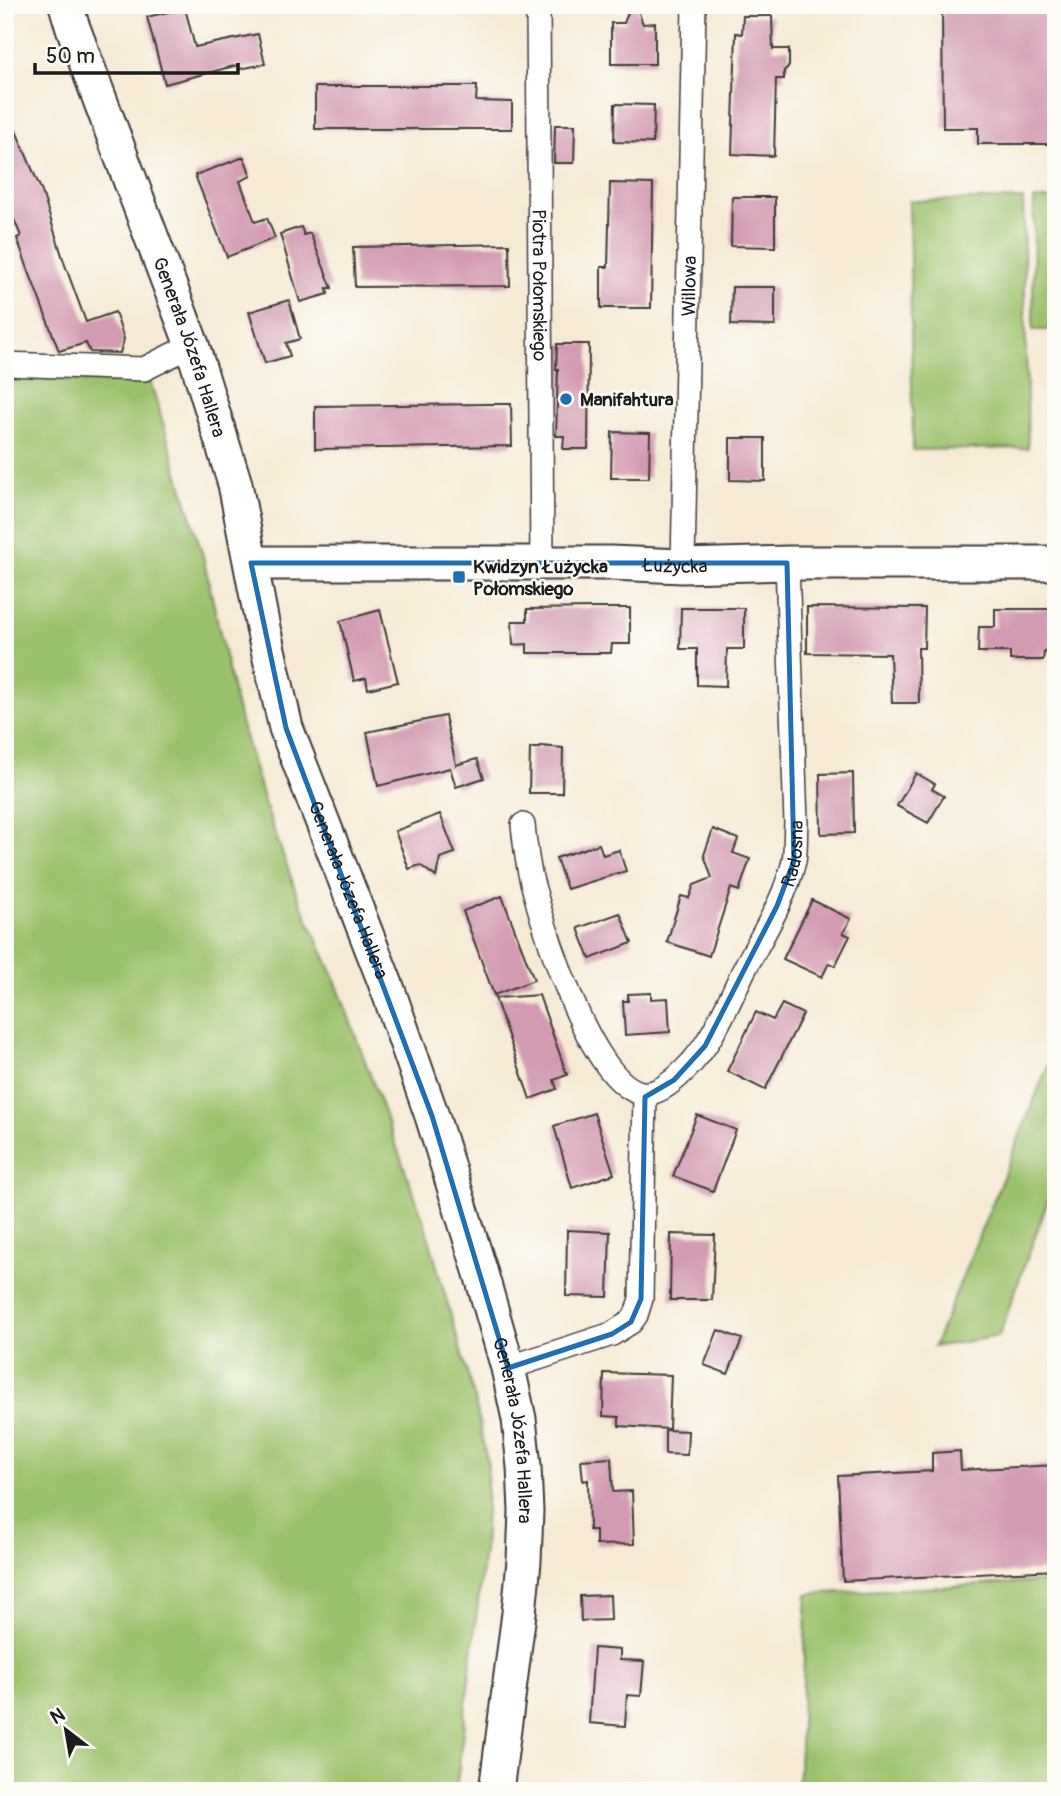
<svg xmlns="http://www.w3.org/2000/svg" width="1061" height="1796" viewBox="0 0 1061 1796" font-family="Pangolin,sans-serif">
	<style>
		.green { fill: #9cc16c; stroke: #5c6e44; stroke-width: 2 }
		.building { fill: #d39bb2 }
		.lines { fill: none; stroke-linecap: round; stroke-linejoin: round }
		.street-casing { stroke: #3d3b38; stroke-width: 26 }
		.secondary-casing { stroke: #3d3b38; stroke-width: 37 }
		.street { stroke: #fff; stroke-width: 23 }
		.secondary { stroke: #fff; stroke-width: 33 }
		.marked { fill: none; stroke: #1f6fb2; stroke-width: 5; stroke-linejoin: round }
		.poi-dot { fill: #1f6fb2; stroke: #fdfcf7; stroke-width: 2.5 }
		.labels { text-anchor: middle; stroke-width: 5; stroke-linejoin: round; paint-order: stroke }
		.street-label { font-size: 19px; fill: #1c1c1c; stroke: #fdfcf7 }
		.poi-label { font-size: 19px; font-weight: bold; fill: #1c1c1c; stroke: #fdfcf7; text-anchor: start }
	</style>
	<rect width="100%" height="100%" fill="#fdfcf7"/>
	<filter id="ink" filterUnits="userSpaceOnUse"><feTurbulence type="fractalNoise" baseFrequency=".0143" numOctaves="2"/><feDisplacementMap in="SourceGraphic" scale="14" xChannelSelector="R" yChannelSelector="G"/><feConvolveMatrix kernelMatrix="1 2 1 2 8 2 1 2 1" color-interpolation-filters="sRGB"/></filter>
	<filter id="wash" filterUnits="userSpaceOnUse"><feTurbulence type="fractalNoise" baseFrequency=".00686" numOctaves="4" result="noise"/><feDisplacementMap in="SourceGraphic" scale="28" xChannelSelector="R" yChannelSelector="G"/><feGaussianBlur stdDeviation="1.57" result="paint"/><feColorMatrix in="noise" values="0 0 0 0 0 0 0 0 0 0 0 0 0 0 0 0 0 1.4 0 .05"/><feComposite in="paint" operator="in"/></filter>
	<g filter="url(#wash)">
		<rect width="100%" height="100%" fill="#f6ead5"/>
		<path class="green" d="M1023 199 1028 448 913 450 909 201Z
			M1034 199H1056V330H1033Z
			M5 378 151 383 203 556 236 705 264 802 298 897 334 977 424 1221 475 1400 488 1467 484 1551 456 1791H5Z
			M1056 1046V1178L999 1336 934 1347Z
			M1056 1581V1791H798L807 1594Z"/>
		<g id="blocks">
			<path class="building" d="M631 5H636L643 24 655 23V64H611V23H624Z
				M942 5H1056V144H978V128H943Z
				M185 8 195 47 258 34 265 64 239 69 238 65 165 84 147 17Z
				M743 16H772L773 49H789V66L784 71V79H776L774 156 732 154 736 33 742 34Z
				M336 86H477L476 101 512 102V129H315V87H336Z
				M615 104 654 105 653 143 614 142Z
				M5 105 42 192 65 265 86 322 115 312 124 339 120 353 90 352 86 343 59 351 28 269 17 238 21 236 5 198Z
				M555 125H575L574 163H554Z
				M244 157 251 176 240 181 255 222 267 218 275 238 227 257 195 175Z
				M610 183 653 184 651 308H601V267H608Z
				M732 197H775V247L731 246Z
				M301 227 304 235 310 233 332 288H327L328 294 300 302 280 234Z
				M509 244 510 286 355 287 353 247Z
				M732 287H775V326L731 325Z
				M289 300 300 339 286 343 290 356 265 363 249 312Z
				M557 344H589L588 449H563L564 436H556L558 369H556Z
				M487 404H511L512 446 315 449V406Z
				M612 432 650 433 649 478H611Z
				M730 438H765V481L730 480Z
				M807 607 925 608 924 648H918L919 703H892L890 654 807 653Z
				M594 608H630V644H612L611 653H527V644L513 645 512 621H527V609Z
				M681 608H744V649H727L726 686 697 685V649H680Z
				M995 609H1056V653L1044 652 1043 660H1010V652H978L979 627H995Z
				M380 610 398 682 368 689 366 678 354 681 340 621Z
				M445 716 456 765 477 759 484 778 456 787 450 768 378 786 367 732Z
				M540 746 563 748 562 793H529L530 748H540Z
				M853 773 854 833 821 834 820 774Z
				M916 773 935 784 932 789 944 796 928 823 897 806Z
				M440 814 455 853 440 858 436 877 420 865 409 869 395 831Z
				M713 829 738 839 733 853 750 859 739 891 731 888 709 956 667 942 681 896 689 898 694 885 712 878 704 855Z
				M599 844 603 855 619 850 626 871 567 889 556 858Z
				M502 896 534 980 494 995 463 911Z
				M812 900 851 919 843 933 850 936 835 966 829 963 822 977 783 959Z
				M620 913 632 943 590 959 578 928Z
				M651 993V999L668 998 670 1032 625 1035 623 1001H628V994Z
				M539 995 567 1075 554 1080 557 1089 530 1099 495 998Z
				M782 1004 803 1014 765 1090 727 1071 756 1012 773 1020Z
				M594 1113 614 1174 572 1188 554 1126Z
				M697 1115 736 1130 713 1191 673 1176Z
				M567 1230 610 1232 608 1297 566 1296Z
				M671 1234 715 1235 712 1300H670Z
				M718 1330 742 1339 728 1374 704 1365Z
				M604 1373 671 1375 669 1429 619 1426V1417L603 1416Z
				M665 1430 688 1431 687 1455 665 1454Z
				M960 1451 961 1470 1056 1465V1570L843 1581 838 1476 932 1471V1453Z
				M611 1458 613 1492 632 1491 634 1544 596 1545V1530H589L588 1480 583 1481 581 1460Z
				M610 1595 611 1620 581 1621 580 1596Z
				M594 1648 620 1650V1660L644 1661 641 1696 627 1695 625 1726 589 1723Z"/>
		</g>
	</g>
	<g filter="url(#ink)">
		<use href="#blocks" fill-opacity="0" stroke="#3d3b38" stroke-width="2"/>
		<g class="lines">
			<defs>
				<g id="street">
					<path id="s1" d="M538 5 542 564"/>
					<path d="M5 364 144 369 192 345"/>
					<path id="s2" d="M683 566 694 5"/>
					<path id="s3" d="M523 825C525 844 527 863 532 882 544 928 591 1084 642 1093 663 1097 693 1063 704 1047 720 1024 731 997 743 972 761 937 785 900 794 861 796 849 795 836 796 823L787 563"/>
					<path d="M508 1368 612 1334 631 1322 636 1315 641 1299 645 1094"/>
				</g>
				<g id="secondary">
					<path id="s4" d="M66 5 72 25 192 345 235 484 263 628 286 728 388 990 432 1116 480 1270 508 1368 519 1419 524 1467 526 1511 524 1561 519 1613 496 1791"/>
					<path id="s5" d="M251 563H610L683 566 787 563H1056"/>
				</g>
			</defs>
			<use href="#street" class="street-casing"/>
			<use href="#secondary" class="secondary-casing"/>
			<use href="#street" class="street"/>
			<use href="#secondary" class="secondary"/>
		</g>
	</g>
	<path class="marked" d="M251 563H787L794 861 777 906 705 1046 674 1080 645 1097 641 1299 631 1322 612 1334 508 1368 432 1116 286 728Z"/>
	<g class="poi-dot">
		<circle cx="566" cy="399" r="7"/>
		<rect x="452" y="570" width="14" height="14" rx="3.5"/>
	</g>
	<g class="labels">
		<g class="street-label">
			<text dy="7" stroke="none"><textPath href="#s1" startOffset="280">Piotra Połomskiego</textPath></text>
			<text dy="7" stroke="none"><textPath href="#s2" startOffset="280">Willowa</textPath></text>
			<text dy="7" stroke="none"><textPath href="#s4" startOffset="364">Generała Józefa Hallera</textPath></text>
			<text dy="7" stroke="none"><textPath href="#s5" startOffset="424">Łużycka</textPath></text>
			<text dy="7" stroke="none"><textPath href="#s3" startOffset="597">Radosna</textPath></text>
			<text dy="7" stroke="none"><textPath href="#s4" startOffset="931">Generała Józefa Hallera</textPath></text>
			<text dy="7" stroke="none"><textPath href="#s4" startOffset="1498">Generała Józefa Hallera</textPath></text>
		</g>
		<g class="poi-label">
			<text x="580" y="406">Manifahtura</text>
			<text x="473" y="573">Kwidzyn Łużycka<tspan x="473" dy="22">Połomskiego</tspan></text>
		</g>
	</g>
	<rect width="1061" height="1796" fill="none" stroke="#fdfcf7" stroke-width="28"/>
	<g transform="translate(66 1730) rotate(329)" stroke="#fdfcf7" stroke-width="5" paint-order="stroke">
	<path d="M0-5L12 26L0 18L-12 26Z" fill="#1c1c1c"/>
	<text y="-10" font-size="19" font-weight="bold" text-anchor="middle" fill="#1c1c1c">N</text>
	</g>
	<path d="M35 63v10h203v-10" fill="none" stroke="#1c1c1c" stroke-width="3.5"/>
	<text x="46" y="63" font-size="21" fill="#1c1c1c" stroke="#fdfcf7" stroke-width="5" paint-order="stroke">50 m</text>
</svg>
